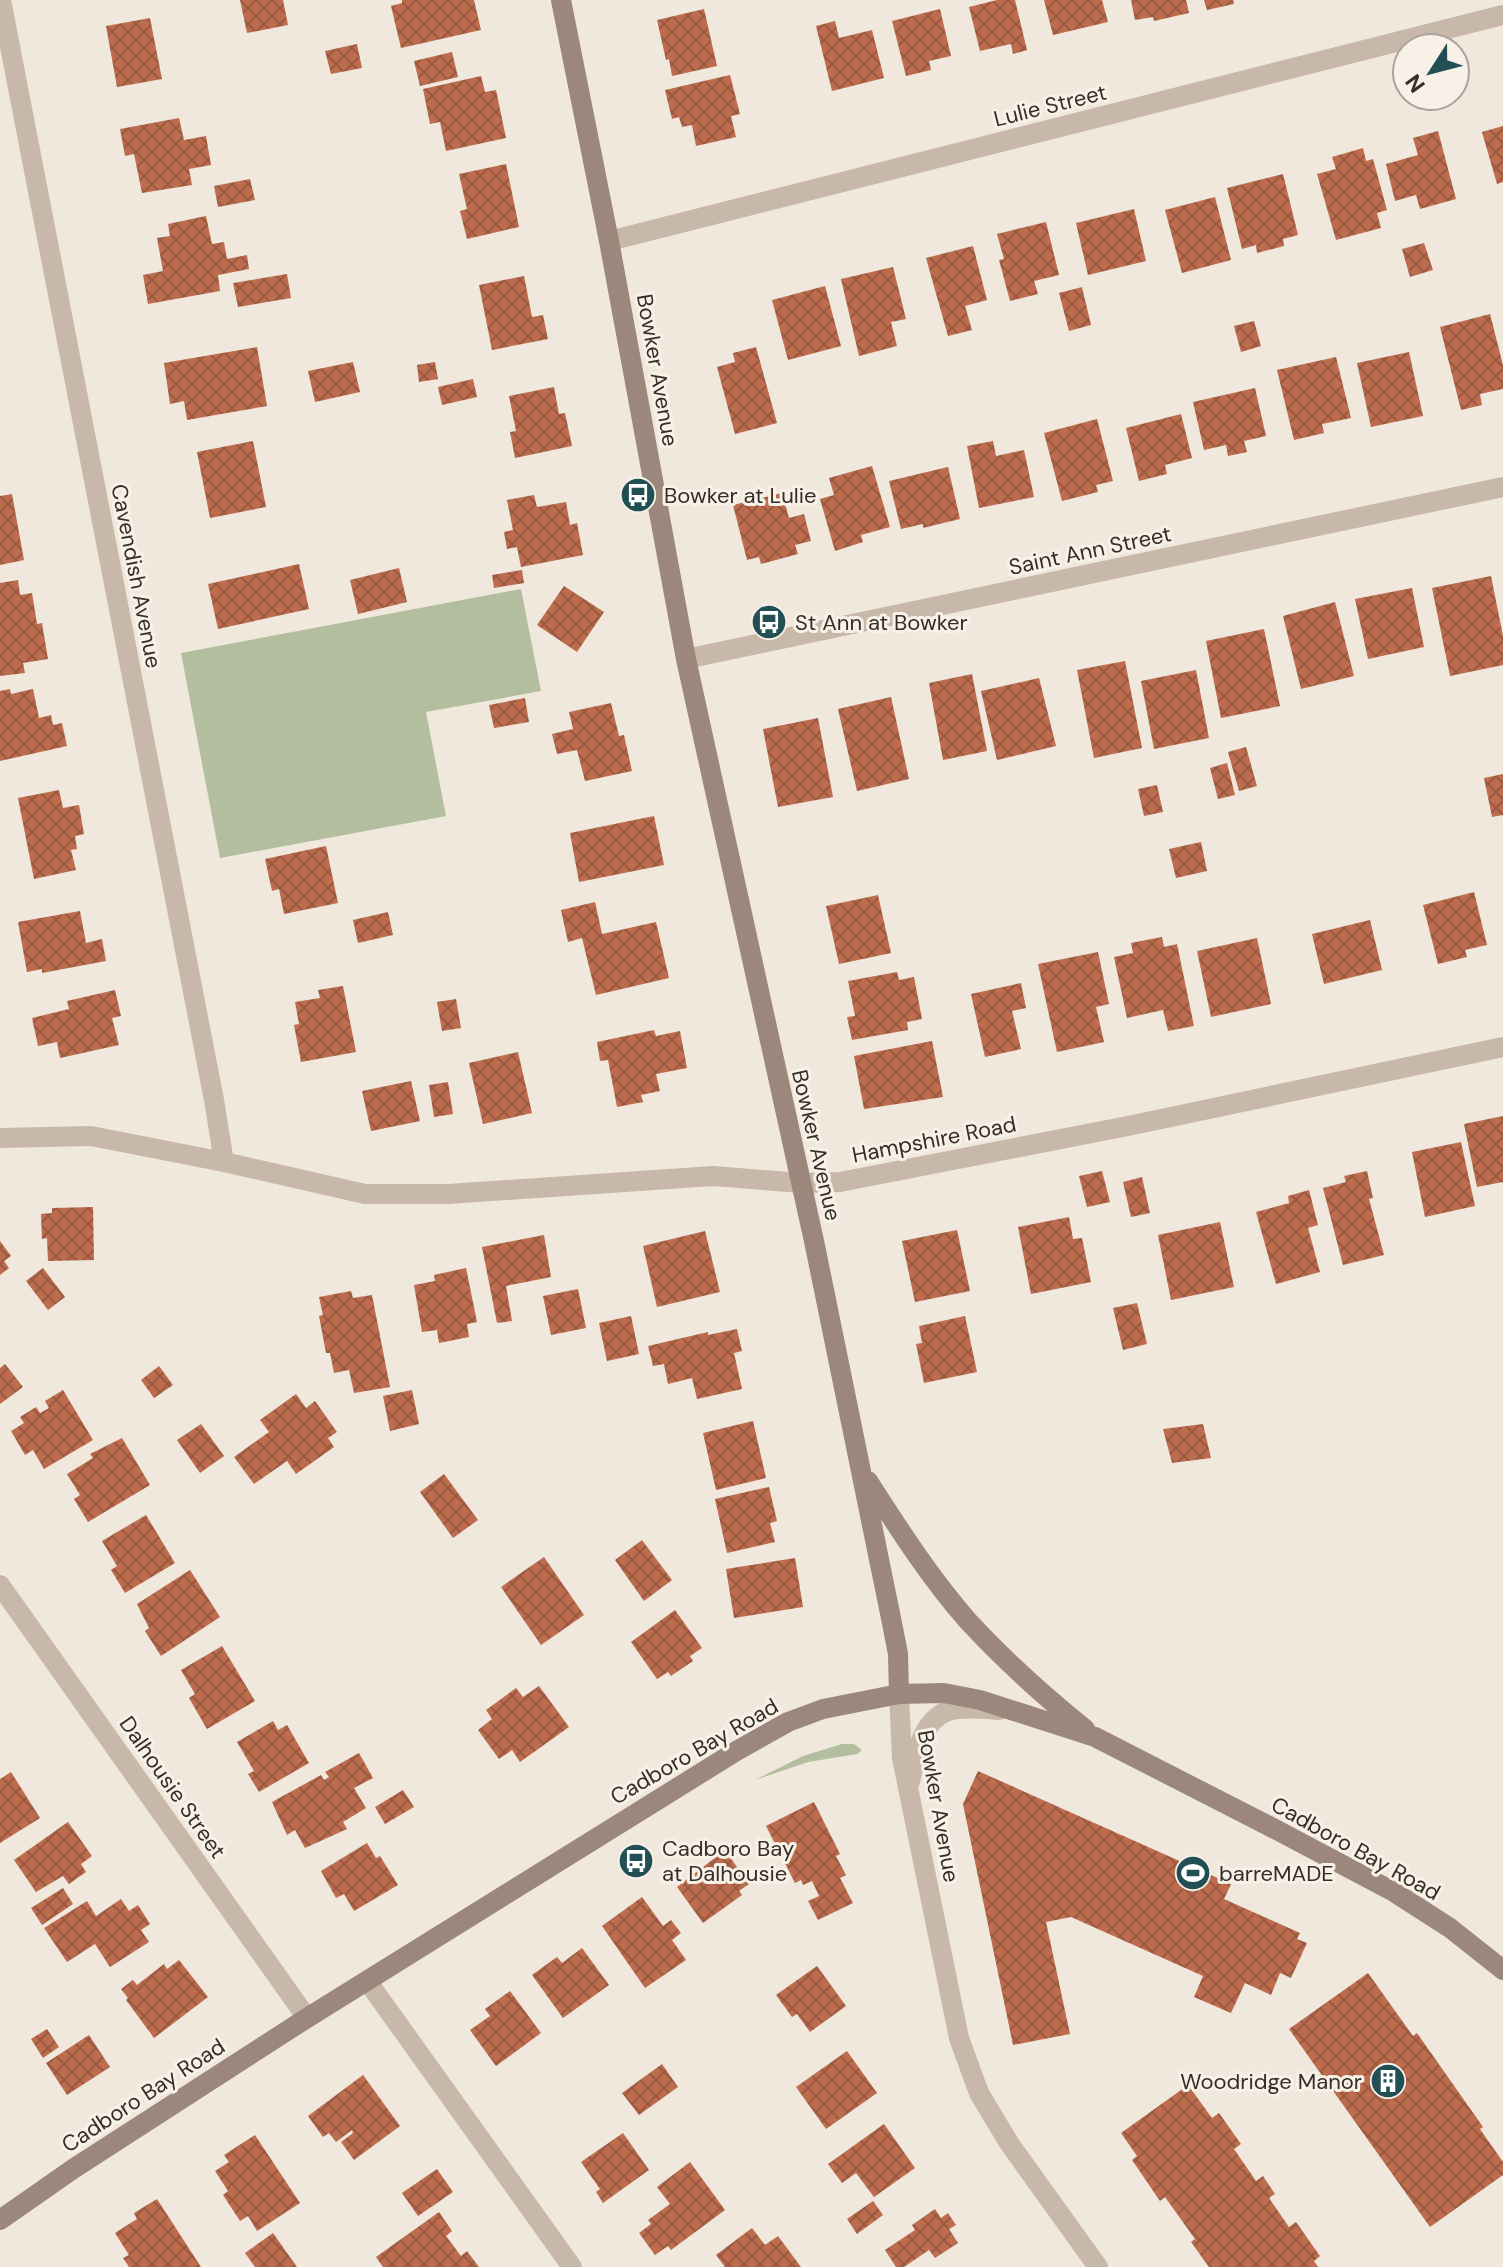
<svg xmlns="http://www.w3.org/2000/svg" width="1503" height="2267" viewBox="0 0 1503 2267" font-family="'DM Sans',sans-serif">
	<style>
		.grass { fill: #b2be9d }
		.building { fill: url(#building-cross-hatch) }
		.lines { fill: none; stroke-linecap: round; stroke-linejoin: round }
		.street { stroke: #c7b8a9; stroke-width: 20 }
		.secondary { stroke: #9b877b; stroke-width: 20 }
		.labels { text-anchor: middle; stroke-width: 6; stroke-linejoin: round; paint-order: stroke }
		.street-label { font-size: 22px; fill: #352d28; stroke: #f8f1e8 }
		.poi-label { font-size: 22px; fill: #352d28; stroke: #f8f1e8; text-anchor: start }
	</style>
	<defs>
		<pattern id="building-cross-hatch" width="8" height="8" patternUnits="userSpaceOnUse" patternTransform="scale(2)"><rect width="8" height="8" fill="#bd6c4e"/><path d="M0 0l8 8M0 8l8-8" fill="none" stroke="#9a5941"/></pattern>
	</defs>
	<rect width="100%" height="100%" fill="#f0e8dc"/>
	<path class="grass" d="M521 589 541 691 426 712 446 816 220 858 181 653Z
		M842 1744H854L862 1750 857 1754 808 1762 755 1780 803 1756Z"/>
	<path class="building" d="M240 0H283L288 25 247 33Z
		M402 0H474L481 30 401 48 391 6 402 3Z
		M997 0H1015L1027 50 1013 54 1011 44 980 51 969 7Z
		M1044 0H1102L1108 22 1053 35Z
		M1131 0H1186L1189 13 1154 21 1153 17 1135 20Z
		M1204 0H1233L1234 4 1207 10Z
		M704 9 717 66 672 76 669 59 666 60 657 20Z
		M940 9 951 56 929 61 931 70 906 76 892 21Z
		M150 18 162 79 117 87 106 26Z
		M835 21 839 38 872 30 884 78 832 91 816 26Z
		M357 44 362 68 331 74 325 51Z
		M452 52 458 77 420 86 414 61Z
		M730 75 740 114 731 116 736 137 696 146 692 125 682 127 679 117 672 119 665 90Z
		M481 76 485 92 496 90 506 138 446 151 440 122 430 124 423 89Z
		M179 118 184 140 206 136 211 165 189 169 192 185 142 193 134 154 125 156 120 129Z
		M1503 126V182L1497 184 1482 132Z
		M1438 131 1456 199 1420 209 1416 195 1395 201 1386 164 1418 155 1413 138Z
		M1363 148 1366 161 1373 159 1387 210 1377 213 1381 228 1336 240 1317 174 1336 169 1332 157Z
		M506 164 519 227 467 239 460 211 467 209 459 174Z
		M1283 174 1298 235 1283 239 1284 246 1257 253 1256 245 1242 249 1227 188Z
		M250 179 255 200 218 207 214 186Z
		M1215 197 1231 260 1182 273 1165 210Z
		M1134 209 1146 261 1088 275 1076 223Z
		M206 216 212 244 224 242 227 259 247 255 249 269 218 275 220 291 148 304 143 275 163 271 157 238 170 236 168 224Z
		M1046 222 1059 275 1034 281 1038 294 1010 301 999 260 1004 259 997 234Z
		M1424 243 1433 270 1410 277 1402 249Z
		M973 246 987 300 965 306 972 330 948 336 926 258Z
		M893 267 906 319 891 322 897 346 859 356 841 279Z
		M287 274 291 298 238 307 233 283Z
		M524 276 532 317 543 315 548 339 492 350 479 285Z
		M825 286 841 346 788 360 772 300Z
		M1082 287 1091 325 1069 331 1059 293Z
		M1490 314 1503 365V389L1480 394 1482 405 1461 410 1440 327Z
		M1254 321 1261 346 1241 352 1234 326Z
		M257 347 267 406 187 420 184 401 170 404 164 363Z
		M756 347 777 423 735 434 717 367 735 362 733 353Z
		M1409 352 1423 416 1371 427 1357 363Z
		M1336 357 1351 418 1322 424 1324 433 1294 440 1277 370Z
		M353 362 360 392 315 402 308 371Z
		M435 362 438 379 419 382 417 365Z
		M473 379 477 397 442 405 438 387Z
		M554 387 559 414 565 413 572 446 515 458 510 432 516 431 509 396Z
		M1255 388 1266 436 1244 441 1247 452 1228 456 1226 445 1204 450 1193 402Z
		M1181 414 1192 458 1165 465 1167 474 1139 481 1126 428Z
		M1097 419 1113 481 1096 485 1098 492 1062 501 1044 433Z
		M253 441 266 507 210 518 197 452Z
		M993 441 996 456 1024 450 1034 497 979 508 967 446Z
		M872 466 890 527 861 535 863 542 835 551 820 499 834 495 829 478Z
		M948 467 960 519 923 528V524L901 529 889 481Z
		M782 493 789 518 804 514 811 541 795 545 798 554 761 564 759 557 747 560 733 505Z
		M12 494 24 560 0 565V496Z
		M534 495 537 507 566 502 570 525 577 523 583 555 521 567 517 547 507 549 504 532 513 530 507 500Z
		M299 564 309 609 218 629 208 584Z
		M399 568 407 602 358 614 350 580Z
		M522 570 524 583 494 588 492 575Z
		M1491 576 1503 636V665L1450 676 1432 588Z
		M18 580 20 595 32 593 37 624 42 623 48 659 23 663 25 673 0 676V583Z
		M564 586 604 612 577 652 537 625Z
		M1412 588 1424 647 1368 659 1355 599Z
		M1335 602 1354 676 1301 689 1283 616Z
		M1264 629 1280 706 1221 718 1206 641Z
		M1125 661 1142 748 1094 758 1077 670Z
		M1196 670 1209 738 1154 749 1141 681Z
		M972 674 987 751 943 760 929 683Z
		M1039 678 1056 746 997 760 981 691Z
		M10 689 11 694 33 689 39 718 51 715 53 725 62 723 67 746 0 761V691Z
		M891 697 909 779 857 791 838 709Z
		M525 698 529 722 494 728 489 705Z
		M611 703 619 736 624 735 632 771 585 781 577 750 557 754 552 734 573 729 569 712Z
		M818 718 833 797 778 807 763 729Z
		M1246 747 1257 786 1239 791 1228 752Z
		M1227 763 1235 795 1218 799 1210 768Z
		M1503 774V815L1492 817 1484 778Z
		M1157 785 1163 812 1144 816 1138 789Z
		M59 790 63 808 79 805 84 834 75 836 77 849 71 850 76 870 34 879 18 798Z
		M654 816 664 865 579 882 570 833Z
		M1201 842 1207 871 1176 878 1169 849Z
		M326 846 338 903 284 914 279 889 272 891 265 859Z
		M1474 892 1487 945 1465 950 1467 957 1438 964 1423 905Z
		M878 895 891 953 839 964 826 906Z
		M595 902 602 934 656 922 669 978 596 995 582 938 568 942 561 910Z
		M80 911 86 943 102 939 106 961 42 973V969L27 972 18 922Z
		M388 912 393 935 358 943 353 920Z
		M1370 920 1382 970 1324 984 1312 934Z
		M1162 937 1164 947 1177 944 1194 1026 1168 1031 1163 1010 1127 1018 1114 957 1133 953 1131 943Z
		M1257 938 1271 1004 1211 1017 1197 951Z
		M1098 952 1109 1004 1096 1007 1104 1042 1057 1052 1038 964Z
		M897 972 899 980 914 977 922 1019 907 1022 908 1030 852 1040 847 1017 855 1016 848 981Z
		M1021 983 1026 1008 1012 1011 1021 1049 985 1057 971 994Z
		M343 986 356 1052 301 1062 294 1025 299 1024 295 1002 320 998 318 990Z
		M115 990 121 1016 112 1018 119 1045 60 1058 57 1042 38 1046 32 1018 69 1009 67 1001Z
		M456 999 461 1028 442 1031 437 1002Z
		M654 1030 656 1036 680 1031 687 1068 656 1074 660 1091 641 1095 643 1102 617 1107 608 1060 600 1061 597 1042Z
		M932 1041 943 1097 864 1109 854 1056Z
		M518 1052 532 1113 483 1124 469 1063Z
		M411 1081 420 1121 371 1131 362 1091Z
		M448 1082 453 1114 434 1117 429 1085Z
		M1503 1116V1182L1477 1187 1464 1124Z
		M1461 1142 1475 1206 1425 1217 1412 1152Z
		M1102 1171 1110 1202 1087 1207 1079 1176Z
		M1367 1171 1373 1198 1369 1199 1384 1255 1343 1265 1323 1188 1346 1182 1344 1176Z
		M1142 1177 1150 1213 1131 1217 1123 1182Z
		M1309 1190 1318 1225 1308 1228 1320 1272 1276 1284 1256 1212 1289 1203 1288 1196Z
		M93 1207 94 1260 48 1261 47 1238 42 1239 41 1214 52 1213V1208Z
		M1069 1217 1073 1239 1082 1238 1091 1282 1031 1294 1018 1227Z
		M1220 1222 1234 1287 1171 1300 1158 1235Z
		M957 1230 970 1291 915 1302 902 1241Z
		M705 1231 720 1292 657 1307 643 1246Z
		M544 1235 551 1277 506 1286 512 1321 497 1323 482 1247Z
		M0 1241 11 1256 4 1261 9 1268 0 1275Z
		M43 1268 65 1297 48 1310 26 1281Z
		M466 1268 477 1322 467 1324 469 1337 439 1343 437 1330 422 1332 414 1285 435 1281 434 1275Z
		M578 1289 586 1328 551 1335 543 1296Z
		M351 1291 353 1298 372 1295 390 1387 354 1393 349 1370 334 1373 330 1353H326L319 1316 323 1315 319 1297Z
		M1137 1303 1147 1344 1123 1350 1113 1308Z
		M631 1316 639 1354 607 1361 599 1323Z
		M965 1316 977 1372 924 1383 916 1344 922 1343 919 1326Z
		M737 1329 742 1351 734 1353 742 1389 697 1399 692 1378 668 1384 664 1364 653 1366 648 1346 708 1332V1335Z
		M5 1364 23 1387 0 1404V1368Z
		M159 1366 173 1385 154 1398 141 1380Z
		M63 1390 93 1440 44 1469 33 1450 25 1455 11 1431 24 1423 20 1417 36 1407 40 1413 49 1408 45 1401Z
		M412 1390 419 1424 390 1431 383 1396Z
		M296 1394 306 1408 315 1401 337 1432 328 1438 334 1447 296 1474 287 1461 254 1484 234 1457 269 1432 260 1420Z
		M753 1421 766 1478 716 1490 703 1433Z
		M201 1424 224 1456 200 1473 177 1440Z
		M1203 1424 1211 1458 1172 1463 1163 1429Z
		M122 1438 150 1485 88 1522 74 1499 80 1495 67 1474 93 1458 90 1454Z
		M444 1474 478 1520 453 1538 420 1492Z
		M769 1487 777 1521 770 1523 775 1542 727 1553 715 1499Z
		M146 1515 175 1563 125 1593 111 1570 117 1566 102 1541Z
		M642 1540 672 1580 644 1601 615 1560Z
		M544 1557 584 1615 541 1645 501 1587Z
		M795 1558 803 1607 734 1618 726 1569Z
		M190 1570 220 1617 161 1656 145 1631 149 1628 137 1604Z
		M675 1610 702 1648 690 1656 693 1661 671 1676 668 1672 657 1679 631 1642Z
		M222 1646 255 1701 207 1729 189 1698 195 1694 181 1670Z
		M539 1686 569 1727 520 1762 512 1750 499 1759 478 1730 492 1719 486 1710 516 1688 523 1697Z
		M273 1721 278 1730 287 1725 309 1763 259 1792 248 1774 254 1771 237 1742Z
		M359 1753 373 1778 354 1788 366 1808 343 1822 347 1829 305 1848 295 1830 287 1835 272 1802 321 1775 324 1780 329 1777 325 1772Z
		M978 1771 1231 1884 1224 1899 1300 1933 1297 1939 1307 1943 1291 1978 1280 1973 1271 1995 1245 1983 1231 2013 1194 1997 1203 1976 1071 1917 1046 1922 1070 2034 1013 2045 963 1804Z
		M11 1772 40 1818 0 1843V1779Z
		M403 1790 414 1807 385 1824 375 1807Z
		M814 1802 840 1854 836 1856 846 1875 840 1878 853 1903 818 1920 808 1901 819 1896 812 1881 803 1885 801 1880 795 1883 766 1826Z
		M68 1822 92 1856 81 1864 86 1872 69 1884 63 1876 36 1892 14 1860Z
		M367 1843 376 1858 380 1856 398 1885 354 1911 344 1894 336 1898 321 1871Z
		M725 1850 749 1884 739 1891 742 1895 703 1923 677 1887Z
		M63 1888 73 1904 42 1925 31 1908Z
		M642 1897 663 1926 671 1920 681 1933 672 1940 686 1960 645 1988 602 1926Z
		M121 1899 129 1911 138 1905 150 1924 141 1930 149 1942 110 1967 95 1944 67 1962 44 1928 87 1901 96 1916Z
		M582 1948 609 1985 563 2018 532 1975 557 1957 562 1963Z
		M179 1960 208 1997 154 2038 126 2000 128 1998 121 1989 133 1980 137 1985 164 1964 167 1969Z
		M817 1966 846 2006 810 2032 797 2014 792 2017 776 1995Z
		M1368 1973 1413 2036 1417 2033 1483 2127 1480 2129 1503 2162V2175L1430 2227 1289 2029Z
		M510 1991 541 2033 496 2066 470 2030 490 2016 485 2009Z
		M47 2029 59 2047 43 2058 31 2039Z
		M89 2035 110 2067 67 2095 46 2063Z
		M847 2051 877 2093 826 2129 796 2087Z
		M662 2064 678 2087 639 2115 622 2093Z
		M363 2075 400 2126 354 2160 341 2142 353 2133 352 2130 336 2142 329 2133 323 2137 308 2116Z
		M1188 2085 1212 2118 1219 2113 1241 2144 1234 2149 1256 2181 1263 2176 1275 2194 1269 2198 1289 2227 1296 2222 1320 2256 1314 2261 1318 2267H1209L1191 2242 1195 2239 1165 2197 1160 2201 1132 2160 1137 2156 1121 2133Z
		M884 2124 915 2168 874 2197 856 2173 842 2183 828 2164Z
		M623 2133 649 2170 603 2203 596 2192 600 2189 581 2162Z
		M255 2135 300 2203 257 2231 248 2216 240 2221 223 2195 228 2191 215 2171 229 2162 224 2155Z
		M690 2162 725 2210 671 2250 668 2246 655 2255 639 2233 651 2224 648 2220 670 2204 657 2187Z
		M437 2169 453 2192 418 2216 402 2193Z
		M157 2199 201 2267H129L123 2258 129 2255 115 2233 137 2219 134 2213Z
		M873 2201 883 2215 857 2234 847 2219Z
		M935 2209 941 2218 948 2213 956 2225 949 2229 958 2243 935 2258 929 2250 904 2267H896L885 2250 915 2230 912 2225Z
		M439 2212 452 2231 446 2236 461 2256 467 2251 479 2267H383L376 2257Z
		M752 2228 765 2245 778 2236 801 2267H725L716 2255Z
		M273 2233 297 2267H255L245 2253Z"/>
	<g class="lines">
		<path class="street" d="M1 0 214 1100 224 1162
			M609 241 1503 15
			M686 659 1503 487
			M0 1138 91 1136 224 1162 365 1194H449L713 1176 801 1183 840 1182 1128 1126 1503 1047
			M0 1585 307 2018
			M899 1694 902 1758 959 2038 979 2093 1009 2143 1098 2267
			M910 1782C915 1759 921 1720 948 1711 963 1706 983 1709 999 1710
			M368 1982 572 2267"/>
		<path class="secondary" d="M561 0 609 241 686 659 814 1241 892 1623 898 1654 899 1694
			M868 1481C899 1529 930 1578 968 1621 1004 1660 1044 1696 1085 1729
			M0 2220 73 2169 307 2018 738 1750 788 1722 823 1709 899 1694 944 1693 980 1700 1095 1737 1269 1826 1394 1892 1450 1928 1503 1970"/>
	</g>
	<defs>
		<symbol id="bus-disc" viewBox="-11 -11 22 22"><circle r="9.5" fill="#214f54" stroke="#f8f1e8"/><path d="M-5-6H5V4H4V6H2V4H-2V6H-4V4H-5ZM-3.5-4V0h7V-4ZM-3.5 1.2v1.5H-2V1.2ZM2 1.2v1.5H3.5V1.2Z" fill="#fff"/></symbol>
		<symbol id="stadium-disc" viewBox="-11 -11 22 22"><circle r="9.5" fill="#214f54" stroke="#f8f1e8"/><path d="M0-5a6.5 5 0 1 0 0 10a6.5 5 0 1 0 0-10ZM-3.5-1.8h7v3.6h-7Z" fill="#fff"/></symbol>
		<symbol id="building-disc" viewBox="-11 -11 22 22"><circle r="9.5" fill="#214f54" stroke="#f8f1e8"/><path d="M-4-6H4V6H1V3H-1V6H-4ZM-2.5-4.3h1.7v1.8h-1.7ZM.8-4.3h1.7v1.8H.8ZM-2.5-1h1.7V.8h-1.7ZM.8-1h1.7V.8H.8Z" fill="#fff"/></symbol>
	</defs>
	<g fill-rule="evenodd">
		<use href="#bus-disc" x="618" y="475" width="40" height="40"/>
		<use href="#bus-disc" x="749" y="602" width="40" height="40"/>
		<use href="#bus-disc" x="616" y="1841" width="40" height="40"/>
		<use href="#stadium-disc" x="1173" y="1853" width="40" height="40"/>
		<use href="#building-disc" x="1368" y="2061" width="40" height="40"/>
	</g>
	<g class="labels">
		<g class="street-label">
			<text transform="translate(1050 105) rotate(-14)" y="8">Lulie Street</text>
			<text transform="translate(658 370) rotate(80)" y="8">Bowker Avenue</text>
			<text transform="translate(1090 550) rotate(-12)" y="8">Saint Ann Street</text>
			<text transform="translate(137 576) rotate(79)" y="8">Cavendish Avenue</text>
			<text transform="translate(934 1139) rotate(-11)" y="8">Hampshire Road</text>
			<text transform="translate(817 1145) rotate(77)" y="8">Bowker Avenue</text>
			<text transform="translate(694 1751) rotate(-30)" y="8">Cadboro Bay Road</text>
			<text transform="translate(173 1787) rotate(55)" y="8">Dalhousie Street</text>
			<text transform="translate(939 1806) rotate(80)" y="8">Bowker Avenue</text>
			<text transform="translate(1356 1848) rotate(29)" y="8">Cadboro Bay Road</text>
			<text transform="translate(143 2095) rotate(-33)" y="8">Cadboro Bay Road</text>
		</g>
		<g class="poi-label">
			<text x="664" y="503">Bowker at Lulie</text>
			<text x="795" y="630">St Ann at Bowker</text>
			<text x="662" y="1856">Cadboro Bay<tspan x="662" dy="25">at Dalhousie</tspan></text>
			<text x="1219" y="1881">barreMADE</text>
			<text x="1362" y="2089" text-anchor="end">Woodridge Manor</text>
		</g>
	</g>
	<g transform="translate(1431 72) rotate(234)"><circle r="38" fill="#f8f1e8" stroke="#aaa39b" stroke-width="2"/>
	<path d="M0-6L14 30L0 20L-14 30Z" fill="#214f54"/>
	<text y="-12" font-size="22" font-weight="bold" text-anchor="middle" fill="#352d28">N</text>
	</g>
</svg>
